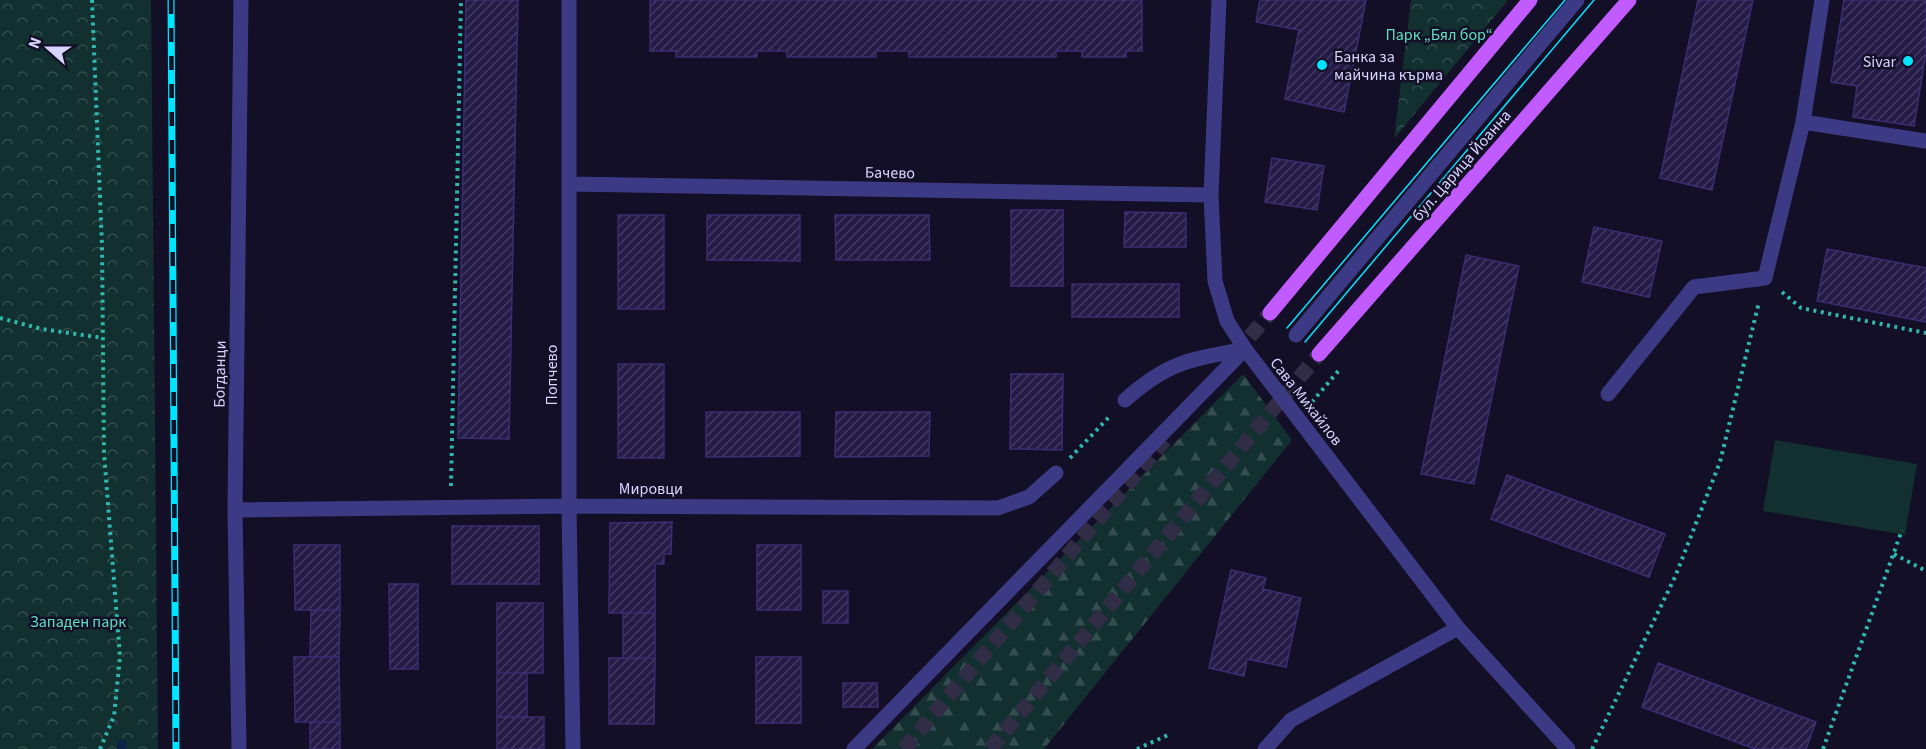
<svg xmlns="http://www.w3.org/2000/svg" width="1926" height="749" viewBox="0 0 1926 749" font-family="'Source Sans 3',sans-serif">
	<style>
		.grass { fill: #12302f }
		.forest { fill: url(#forest-firs) }
		.park { fill: url(#park-crowns) }
		.lines { fill: none; stroke-linecap: round; stroke-linejoin: round }
		.stream { stroke: #0c2248; stroke-width: 9 }
		.building { fill: url(#building-hatch); stroke: #3b2d73; stroke-width: 1.5 }
		.primary-tunnel { stroke: #312d47; stroke-width: 15; stroke-dasharray: 15 8; stroke-linecap: butt }
		.path { stroke: #2fb8b0; stroke-width: 4; stroke-dasharray: 3 4.5; stroke-linecap: butt }
		.lane { stroke: #3d3a85; stroke-width: 15 }
		.street { stroke: #3d3a85; stroke-width: 15 }
		.primary { stroke: #c25bff; stroke-width: 15 }
		.tram { stroke: #00e5ff; stroke-width: 1.5 }
		.rail-casing { stroke: #00e5ff; stroke-width: 7 }
		.rail { stroke: #130f26; stroke-width: 4.5; stroke-dasharray: 14; stroke-linecap: butt }
		.poi-dot { fill: #00e5ff; stroke: #130f26; stroke-width: 2 }
		.labels { text-anchor: middle; stroke-width: 5; stroke-linejoin: round; paint-order: stroke }
		.park-label { font-size: 16px; fill: #5fe0c0; stroke: #130f26 }
		.poi-label { font-size: 16px; fill: #d9d4ff; stroke: #130f26; text-anchor: start }
		.street-label { font-size: 16px; fill: #d9d4ff; stroke: #130f26 }
	</style>
	<defs>
		<pattern id="forest-firs" width="22" height="20" patternUnits="userSpaceOnUse" patternTransform="scale(1.5)"><rect width="22" height="20" fill="#12302f"/><path d="M5 1l3.5 6h-7zM16 11l3.5 6h-7z" fill="#344d4e"/></pattern>
		<pattern id="park-crowns" width="20" height="18" patternUnits="userSpaceOnUse" patternTransform="scale(1.5)"><rect width="20" height="18" fill="#12302f"/><path d="M2 6a3 3 0 1 1 6 0M12 15a3 3 0 1 1 6 0" fill="none" stroke="#344d4e"/></pattern>
		<pattern id="building-hatch" width="6" height="6" patternUnits="userSpaceOnUse" patternTransform="scale(1.5)"><rect width="6" height="6" fill="#241b47"/><path d="M-1 1l2-2M0 6l6-6M5 7l2-2" fill="none" stroke="#433b63"/></pattern>
	</defs>
	<rect width="100%" height="100%" fill="#130f26"/>
	<path class="grass" d="M1775 440 1917 464 1905 535 1763 511Z"/>
	<path class="forest" d="M1243 374 1292 440 1044 749H872Z"/>
	<path class="park" d="M0 0H151L158 749H0Z
		M1411 0H1508L1394 139Z"/>
	<g class="lines">
		<path class="stream" d="M121 749 122 744"/>
	</g>
	<path class="building" d="M466 0H518L509 439 458 438Z
		M650 0H1142V51H1126V57H1082V51H1056V57H909V51H876V57H787V51H757V57H676V51H650Z
		M1260 0H1366L1344 112 1285 99 1299 30 1256 22Z
		M1698 0H1753L1712 190 1660 178Z
		M1844 0H1926V52L1914 126 1853 117 1857 86 1831 82Z
		M1272 158 1324 166 1317 210 1265 202Z
		M1011 210H1063V286H1011Z
		M1125 212 1186 213V247H1124Z
		M618 215H664V309H618Z
		M707 215H800V261L707 260Z
		M835 215H929L930 260H836Z
		M1594 227 1662 241 1649 297 1582 282Z
		M1827 249 1926 268V322L1817 301Z
		M1466 255 1519 266 1474 484 1421 474Z
		M1072 284H1179V317H1072Z
		M618 364H664V458H618Z
		M1011 374H1063L1062 450 1010 449Z
		M706 412H800V456L706 457Z
		M836 412H930L929 456 835 457Z
		M1507 475 1665 534 1649 577 1491 519Z
		M672 522 671 554H664V564H655V613H609L610 523Z
		M452 526H539V584H452Z
		M294 545H340V610H295Z
		M757 545H801V610H757Z
		M1231 570 1266 578 1263 589 1301 598 1286 667 1247 659 1244 676 1209 668Z
		M389 584H418V669H390Z
		M823 591H848V623H823Z
		M497 603H543V673H497Z
		M311 610H340L339 657H310Z
		M623 613H655V658H623Z
		M294 657H339L340 722H295Z
		M756 657H801V723H756Z
		M609 658H655L654 724H609Z
		M1658 663 1816 722 1806 749H1755L1642 707Z
		M497 673H527V717H497Z
		M843 683H877L878 707H843Z
		M497 717H544V749H497Z
		M310 722H340V749H310Z"/>
	<g class="lines">
		<path class="primary-tunnel" d="M1235 354 1270 313
			M904 749 1165 440
			M990 749 1319 354"/>
		<path class="path" d="M92 0 102 246 104 453 120 657 114 716 100 749
			M1782 292 1801 308 1926 333
			M0 318 42 329 103 338
			M1312 402 1340 369
			M1070 458 1110 416
			M451 486 461 0
			M1894 554 1926 571
			M1137 749 1168 735
			M1592 749 1675 577 1720 462 1759 302
			M1823 749 1902 530"/>
		<path class="lane" d="M1803 122 1926 141
			M1296 335 1577 0
			M1608 394 1694 287 1765 278 1803 122 1822 0
			M1125 400C1169 361 1189 360 1245 349
			M854 749 1245 349"/>
		<path class="street" d="M569 0V506L573 749
			M1219 0 1211 195 1215 281 1227 321 1245 349 1458 628 1568 749
			M569 184 1211 195
			M235 510 569 506 998 508 1029 497 1056 473
			M239 749 235 510 241 0
			M1265 749 1291 720 1458 628"/>
		<path class="primary" d="M1270 313 1530 0
			M1319 354 1629 0"/>
		<path class="tram" d="M1287 328 1565 0
			M1305 342 1594 0"/>
		<defs>
			<path id="rail" d="M171 0 176 749"/>
		</defs>
		<use href="#rail" class="rail-casing"/>
		<use href="#rail" class="rail"/>
	</g>
	<g class="poi-dot">
		<circle cx="1908" cy="61" r="6"/>
		<circle cx="1322" cy="65" r="6"/>
	</g>
	<g class="labels">
		<g class="park-label">
			<text x="1439" y="40">Парк „Бял бор“</text>
			<text x="78" y="627">Западен парк</text>
		</g>
		<g class="poi-label">
			<text x="1334" y="62">Банка за<tspan x="1334" dy="18">майчина кърма</tspan></text>
			<text x="1896" y="67" text-anchor="end">Sivar</text>
		</g>
		<g class="street-label">
			<text transform="translate(1461 165) rotate(-49)" y="6">бул. Царица Йоанна</text>
			<text transform="translate(890 172) rotate(1)" y="6">Бачево</text>
			<text transform="translate(219 374) rotate(-89)" y="6">Богданци</text>
			<text transform="translate(551 375) rotate(-90)" y="6">Попчево</text>
			<text transform="translate(1307 401) rotate(52)" y="6">Сава Михайлов</text>
			<text x="651" y="494">Мировци</text>
		</g>
	</g>
	<g transform="translate(48 48) rotate(291)" stroke="#130f26" stroke-width="4.5" paint-order="stroke">
	<path d="M0-4.5L10 22L0 15L-10 22Z" fill="#d9d4ff"/>
	<text y="-9" font-size="16" font-weight="bold" text-anchor="middle" fill="#d9d4ff">N</text>
	</g>
</svg>
